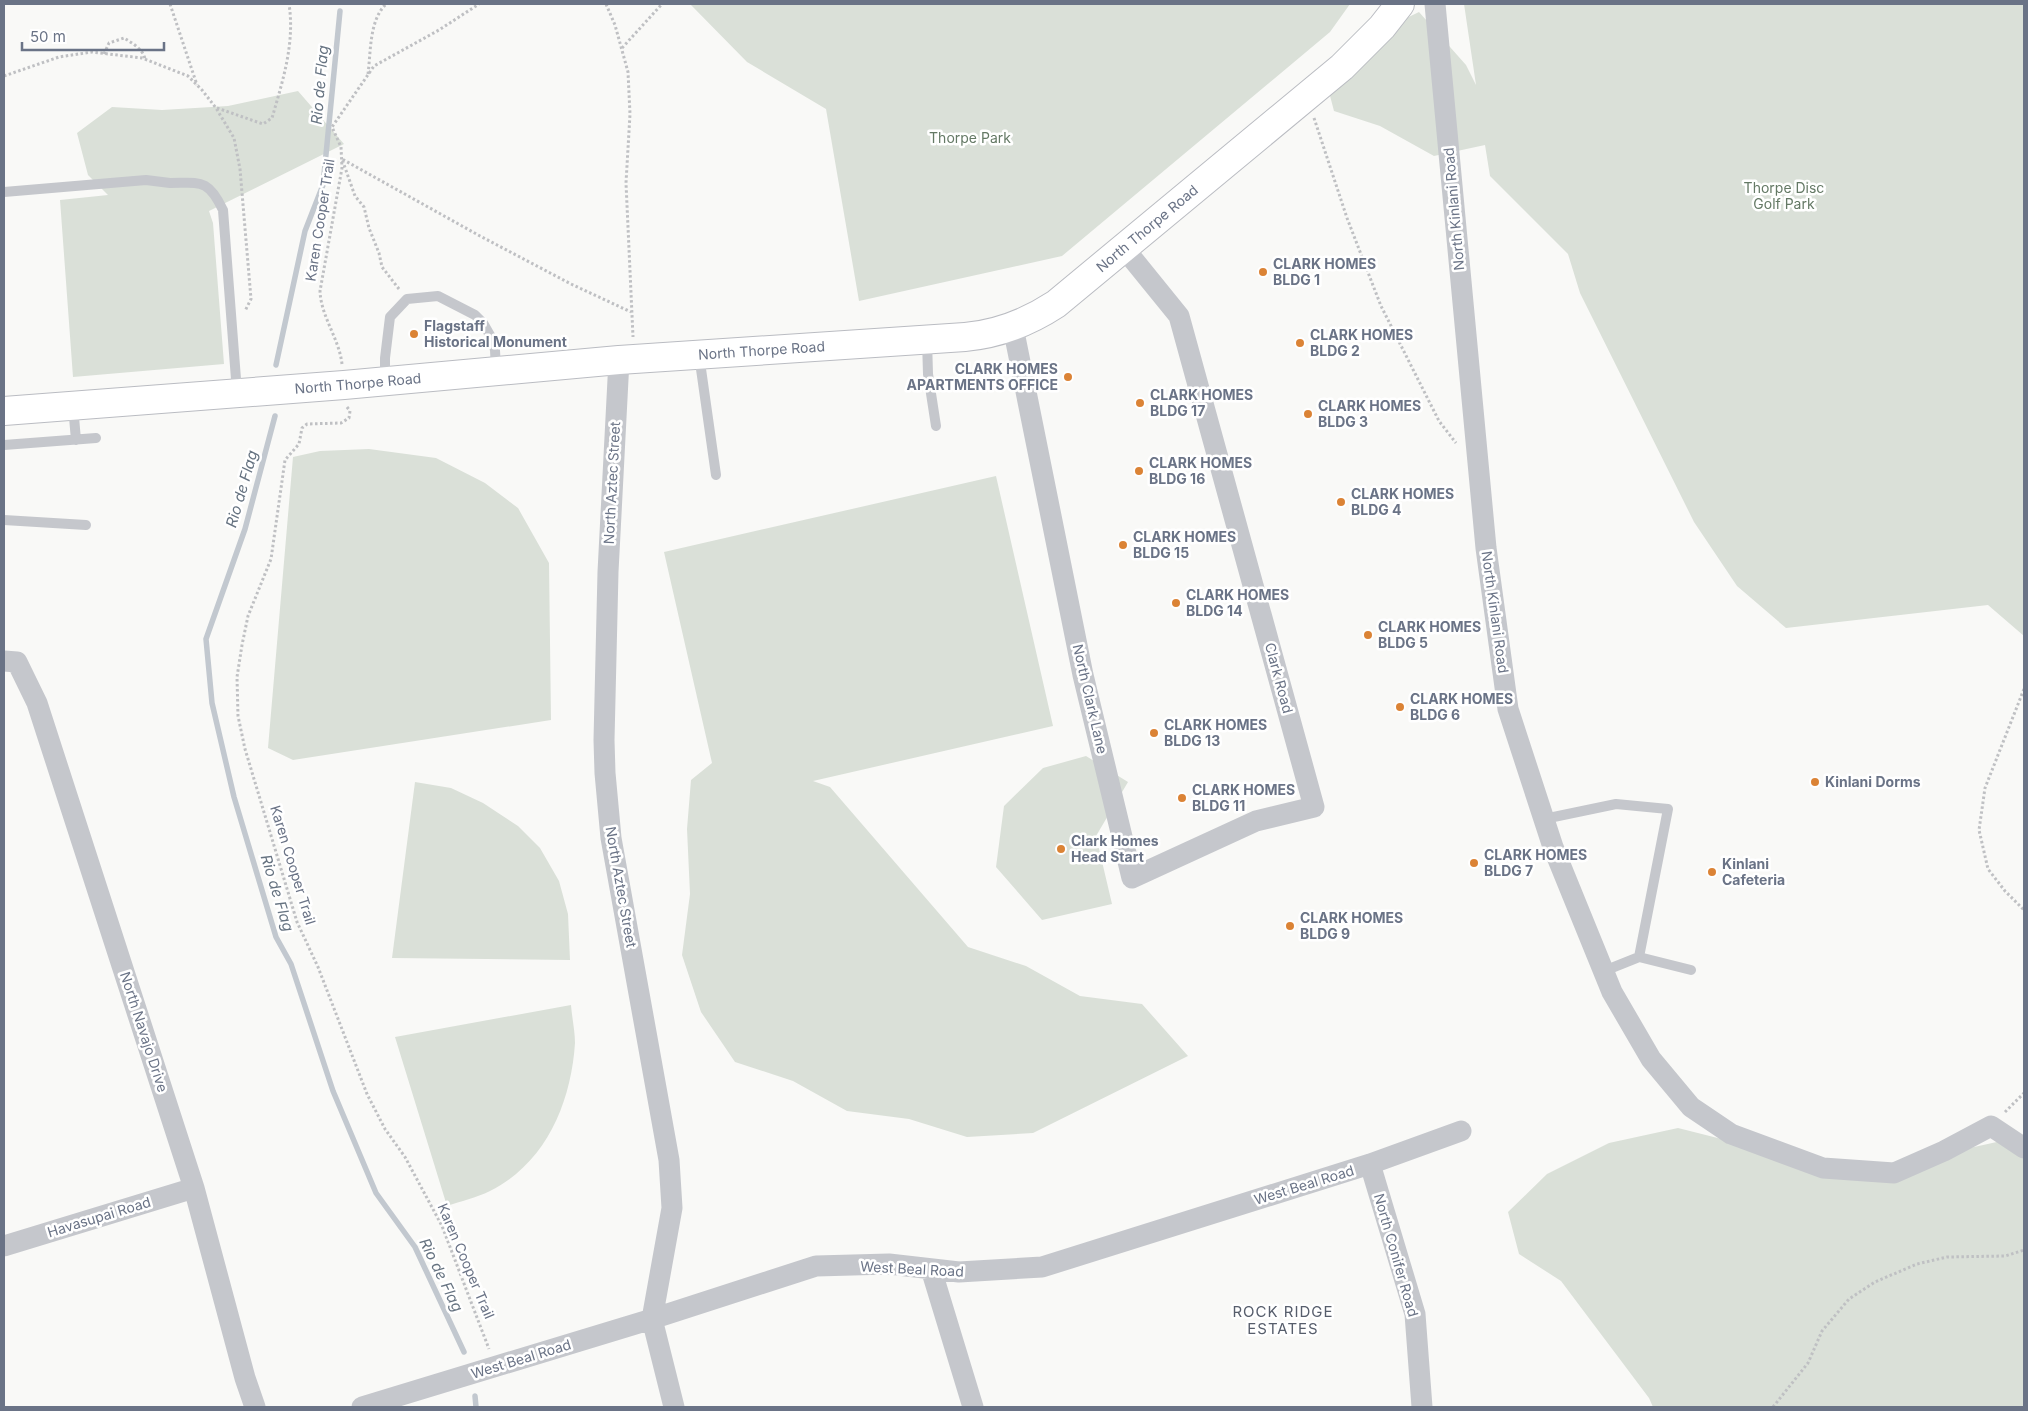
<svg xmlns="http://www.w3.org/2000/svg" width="2028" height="1411" viewBox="0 0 2028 1411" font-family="Inter,sans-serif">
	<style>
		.green { fill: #dae0d8 }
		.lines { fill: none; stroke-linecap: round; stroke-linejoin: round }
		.stream { stroke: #c2c8cf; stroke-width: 5.5 }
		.secondary-casing { stroke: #babcc2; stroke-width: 30 }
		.path { stroke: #bfc0c3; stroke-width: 3; stroke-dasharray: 2.5 2.5; stroke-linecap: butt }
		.lane { stroke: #c5c7cc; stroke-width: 10 }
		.street { stroke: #c5c7cc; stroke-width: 21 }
		.secondary { stroke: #fff; stroke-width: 28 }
		.poi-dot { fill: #db8335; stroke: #fff; stroke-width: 2 }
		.labels { text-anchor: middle; stroke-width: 5; stroke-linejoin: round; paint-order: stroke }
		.park-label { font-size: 14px; fill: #647965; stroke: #fff }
		.street-label { font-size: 14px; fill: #6a7386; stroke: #fff }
		.poi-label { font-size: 14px; font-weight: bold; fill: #6a7386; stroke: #fff; text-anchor: start }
		.water-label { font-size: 15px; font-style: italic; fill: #667381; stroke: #fff }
		.neighbourhood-label { font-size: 15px; letter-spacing: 1px; fill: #575e6c; stroke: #fff }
	</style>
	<rect width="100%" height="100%" fill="#f9f9f7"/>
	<path class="green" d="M690 4H1350L1330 32 1062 256 859 301 826 109 747 62Z
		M1464 4H2024V636L1988 605 1786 628 1737 586 1694 522 1580 293 1568 254 1490 176 1485 145 1434 156 1380 126 1334 111 1323 69 1357 42 1419 12 1466 65 1476 85Z
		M298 91 344 144 209 211 213 223 224 364 73 377 60 200 108 195 88 175 77 133 112 107 162 110 228 106Z
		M369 449 436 458 485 483 518 508 549 563 551 720 293 760 268 748 293 457 320 451Z
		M996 476 1053 726 813 781 830 787 968 947 1026 966 1080 996 1142 1004 1188 1056 1033 1133 967 1137 909 1119 847 1111 793 1081 735 1062 701 1012 682 955 690 894 687 829 691 780 712 763 664 552Z
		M1086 756 1128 782 1096 836 1112 904 1042 920 996 867 1004 806 1043 768Z
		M415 782 451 788 483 803 518 826 540 848 559 881 568 914 570 960 392 958Z
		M571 1005C572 1018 575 1031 575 1043 571 1103 546 1163 490 1191 476 1198 461 1201 447 1206L395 1037Z
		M1678 1128 1856 1173 2024 1136V1407H1653L1649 1398 1561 1281 1519 1254 1508 1212 1547 1174 1609 1143Z"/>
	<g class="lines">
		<path class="stream" d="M276 365 305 231 323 185 340 11
			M275 416 245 529 206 639 212 703 234 797 276 937 291 964 333 1091 376 1193 415 1247 464 1352
			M475 1396 476 1407"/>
		<defs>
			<g id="secondary">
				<path id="s1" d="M4 411 344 385 619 360 965 337C999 334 1027 323 1056 304L1342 67 1382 27 1400 4"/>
			</g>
		</defs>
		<use href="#secondary" class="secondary-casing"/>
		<path class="path" d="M170 4 197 85
			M606 4 615 25 628 72 630 114 626 183 633 337
			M622 48 662 4
			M104 54 109 43 124 38C132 43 143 49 145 59
			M368 74C371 51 369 21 386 4
			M4 76 59 57 92 52 142 58 188 76 202 90 216 108 234 138 240 169 251 299 245 311
			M217 108 263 124 272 118C283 80 295 43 289 4
			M1314 118 1347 218 1381 306 1439 421 1456 443
			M399 289 382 267 379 253 369 228 364 207 355 196 342 159 480 236 571 284 631 312
			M342 364C339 338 321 317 320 291L342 168 341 147 332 127 374 66 439 30 479 4
			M347 407 350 411 349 418 341 423 307 424 302 428 299 444 285 460 271 559 248 616 242 645 237 677 238 716 245 749 297 922 318 967 367 1094 385 1129 405 1157 442 1226 489 1349
			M2024 689 1985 788 1979 830 1988 869 2005 891 2024 910
			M2005 1112 2024 1093
			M1773 1407 1808 1363 1822 1331 1849 1299 1875 1282 1917 1264 1947 1257 2005 1256 2024 1250"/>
		<path class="lane" d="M4 192 146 180C154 181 162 182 170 183 200 183 208 178 223 210L237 392
			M927 340 928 374 936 426
			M699 355 716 475
			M385 381V358L390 317 407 299 438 296 475 315 483 323 491 337 495 350 496 370
			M73 406 76 440
			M4 445 96 438
			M4 520 86 525
			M1544 819 1616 804 1668 809 1639 957
			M1604 971 1639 957 1691 970"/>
		<path class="street" d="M1435 4 1486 548 1508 709 1553 847 1612 992 1651 1059 1691 1107 1731 1134 1823 1168 1894 1173 1944 1151 1991 1126 2024 1148
			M1013 327 1083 675 1132 878 1256 821 1314 807 1179 316 1123 247
			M619 360 608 572 604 740 605 773 611 838 669 1160 672 1208 652 1319 674 1407
			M4 661 17 662 37 703 194 1188 245 1378 255 1407
			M1370 1164 1415 1314 1422 1407
			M4 1246 194 1188
			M931 1269 973 1407
			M362 1407 652 1319 816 1266 889 1264 959 1272 1042 1267 1370 1164 1461 1131"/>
		<use href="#secondary" class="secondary"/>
	</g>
	<g class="poi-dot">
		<circle cx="1263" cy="272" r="5"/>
		<circle cx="414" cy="334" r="5"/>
		<circle cx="1300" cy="343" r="5"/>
		<circle cx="1068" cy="377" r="5"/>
		<circle cx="1140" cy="403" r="5"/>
		<circle cx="1308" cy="414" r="5"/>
		<circle cx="1139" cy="471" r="5"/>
		<circle cx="1341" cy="502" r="5"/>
		<circle cx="1123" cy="545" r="5"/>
		<circle cx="1176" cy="603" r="5"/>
		<circle cx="1368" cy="635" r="5"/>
		<circle cx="1400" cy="707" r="5"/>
		<circle cx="1154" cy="733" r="5"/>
		<circle cx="1815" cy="782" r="5"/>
		<circle cx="1182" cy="798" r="5"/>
		<circle cx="1061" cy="849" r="5"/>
		<circle cx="1474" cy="863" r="5"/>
		<circle cx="1712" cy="872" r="5"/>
		<circle cx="1290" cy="926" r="5"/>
	</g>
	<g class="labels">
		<g class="park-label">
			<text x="970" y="143">Thorpe Park</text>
			<text x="1784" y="193">Thorpe Disc<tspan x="1784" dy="16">Golf Park</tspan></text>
		</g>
		<g class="street-label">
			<text transform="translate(1454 209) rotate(-95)" y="5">North Kinlani Road</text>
			<text transform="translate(320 220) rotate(-81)" y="5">Karen Cooper Trail</text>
			<text dy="5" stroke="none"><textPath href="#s1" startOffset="1180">North Thorpe Road</textPath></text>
			<text dy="5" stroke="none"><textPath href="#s1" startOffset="760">North Thorpe Road</textPath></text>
			<text dy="5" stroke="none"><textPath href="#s1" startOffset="355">North Thorpe Road</textPath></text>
			<text transform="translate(612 483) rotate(-87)" y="5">North Aztec Street</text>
			<text transform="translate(1495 612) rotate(82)" y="5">North Kinlani Road</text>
			<text transform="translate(1279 678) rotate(75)" y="5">Clark Road</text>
			<text transform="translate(1090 699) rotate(77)" y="5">North Clark Lane</text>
			<text transform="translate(293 865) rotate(73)" y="5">Karen Cooper Trail</text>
			<text transform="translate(621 887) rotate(80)" y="5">North Aztec Street</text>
			<text transform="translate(144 1032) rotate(72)" y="5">North Navajo Drive</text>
			<text transform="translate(1304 1185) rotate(-17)" y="5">West Beal Road</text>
			<text transform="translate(99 1217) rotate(-17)" y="5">Havasupai Road</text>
			<text transform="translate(1396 1255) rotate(74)" y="5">North Conifer Road</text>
			<text transform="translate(466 1261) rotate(67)" y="5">Karen Cooper Trail</text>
			<text transform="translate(912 1269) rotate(3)" y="5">West Beal Road</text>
			<text transform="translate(521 1359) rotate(-17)" y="5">West Beal Road</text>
		</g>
		<g class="poi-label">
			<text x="1273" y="269">CLARK HOMES<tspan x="1273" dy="16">BLDG 1</tspan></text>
			<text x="424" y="331">Flagstaff<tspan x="424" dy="16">Historical Monument</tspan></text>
			<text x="1310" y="340">CLARK HOMES<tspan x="1310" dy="16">BLDG 2</tspan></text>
			<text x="1058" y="374" text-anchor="end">CLARK HOMES<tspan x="1058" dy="16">APARTMENTS OFFICE</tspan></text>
			<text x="1150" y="400">CLARK HOMES<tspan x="1150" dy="16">BLDG 17</tspan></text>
			<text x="1318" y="411">CLARK HOMES<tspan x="1318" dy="16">BLDG 3</tspan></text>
			<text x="1149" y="468">CLARK HOMES<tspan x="1149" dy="16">BLDG 16</tspan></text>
			<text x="1351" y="499">CLARK HOMES<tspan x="1351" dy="16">BLDG 4</tspan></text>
			<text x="1133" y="542">CLARK HOMES<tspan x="1133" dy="16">BLDG 15</tspan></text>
			<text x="1186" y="600">CLARK HOMES<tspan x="1186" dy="16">BLDG 14</tspan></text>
			<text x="1378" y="632">CLARK HOMES<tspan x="1378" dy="16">BLDG 5</tspan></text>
			<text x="1410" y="704">CLARK HOMES<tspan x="1410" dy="16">BLDG 6</tspan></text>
			<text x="1164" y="730">CLARK HOMES<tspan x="1164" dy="16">BLDG 13</tspan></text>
			<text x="1825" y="787">Kinlani Dorms</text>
			<text x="1192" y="795">CLARK HOMES<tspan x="1192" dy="16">BLDG 11</tspan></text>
			<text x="1071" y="846">Clark Homes<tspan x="1071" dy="16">Head Start</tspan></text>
			<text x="1484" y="860">CLARK HOMES<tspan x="1484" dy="16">BLDG 7</tspan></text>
			<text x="1722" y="869">Kinlani<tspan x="1722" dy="16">Cafeteria</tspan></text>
			<text x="1300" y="923">CLARK HOMES<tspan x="1300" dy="16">BLDG 9</tspan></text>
		</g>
		<g class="water-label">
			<text transform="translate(320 85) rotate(-85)" y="5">Rio de Flag</text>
			<text transform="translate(242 489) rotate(-74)" y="5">Rio de Flag</text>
			<text transform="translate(277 893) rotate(73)" y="5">Rio de Flag</text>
			<text transform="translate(441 1275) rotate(64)" y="5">Rio de Flag</text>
		</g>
		<g class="neighbourhood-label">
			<text x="1283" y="1317">ROCK RIDGE<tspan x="1283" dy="17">ESTATES</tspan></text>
		</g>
	</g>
	<rect width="2028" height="1411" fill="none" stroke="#6a7386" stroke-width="10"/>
	<path d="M22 42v8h142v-8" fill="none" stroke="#6a7386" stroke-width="2.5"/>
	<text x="30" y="42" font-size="15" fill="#6a7386" stroke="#ffffff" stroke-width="4" paint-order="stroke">50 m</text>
</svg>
